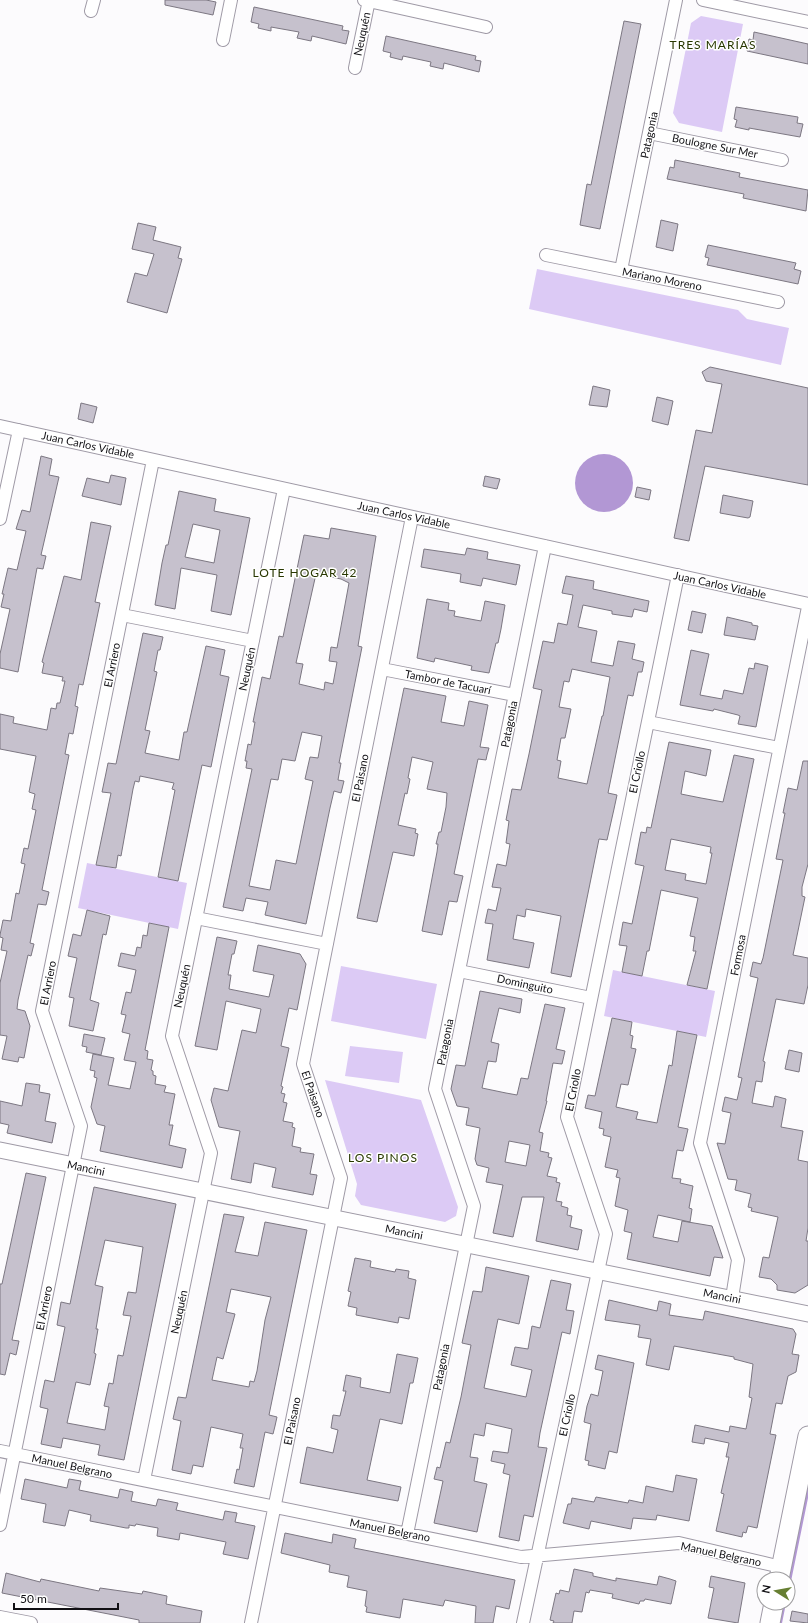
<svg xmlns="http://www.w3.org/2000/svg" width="808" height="1623" viewBox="0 0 808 1623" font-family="Lato,sans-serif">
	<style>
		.green { fill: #dccaf5 }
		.water { fill: #b297d4 }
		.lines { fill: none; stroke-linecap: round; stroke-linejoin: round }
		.stream { stroke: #b297d4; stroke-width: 4 }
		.building { fill: #c6c1cd; stroke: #7c7782; fill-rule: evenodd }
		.minor-casing { stroke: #9f9aa6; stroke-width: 14 }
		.tertiary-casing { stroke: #9f9aa6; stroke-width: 17 }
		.primary-casing { stroke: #9f9aa6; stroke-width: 21 }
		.minor { stroke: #fff; stroke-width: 12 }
		.tertiary { stroke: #fff; stroke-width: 15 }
		.primary { stroke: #fff; stroke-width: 19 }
		.labels { text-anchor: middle; stroke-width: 3; stroke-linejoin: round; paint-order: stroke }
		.street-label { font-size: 11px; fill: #111014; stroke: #fff }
		.neighbourhood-label { font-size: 12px; letter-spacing: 1px; fill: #283700; stroke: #fff }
	</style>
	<rect width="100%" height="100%" fill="#fcfbfd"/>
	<path class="green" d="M701 16 743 24 722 132 679 123 673 113 691 23Z
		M537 269 738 310 747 319 789 328 781 365 529 309Z
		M87 863 187 883 178 929 78 908Z
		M341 966 437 984 426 1039 331 1021Z
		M613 970 715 991 706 1037 604 1016Z
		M350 1046 403 1052 399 1083 345 1076Z
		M325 1080 421 1100 458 1207 456 1216 445 1222 361 1205 355 1196 357 1184Z"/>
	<path class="water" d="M575 483a29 29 0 1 1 58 0a29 29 0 1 1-58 0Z"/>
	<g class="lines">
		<path class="stream" d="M788 1586 808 1488
			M780 1623 784 1603"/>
	</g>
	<path class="building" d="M165 0H206L216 2 213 15 165 5Z
		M254 7 343 26 342 30 349 31 346 44 312 36 311 41 297 38 299 32 271 27V31L258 28 259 24 251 22Z
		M624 21 641 24 600 229 580 225 587 184 591 185Z
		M754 32 808 44V64L747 51 749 39 753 40Z
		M386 36 476 56 475 60 481 61 479 72 444 63 443 69 430 66 431 62 403 56 402 60 390 57 391 53 383 51Z
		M736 107 798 117 797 123 803 124 800 137 749 128V130L735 127 737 120 734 119Z
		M675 160 740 173 739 177 808 190 806 211 743 198 744 194 667 179 670 167 674 168Z
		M661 220 678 224 673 251 656 247Z
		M138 223 156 227 153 240 181 247 178 258 182 259 167 313 127 302 135 273 147 276 154 254 132 249Z
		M708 245 796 263 794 269 801 271 798 284 707 265 709 258 705 257Z
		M710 367 808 388V485L705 466 689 541 674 538 696 430 712 433 722 384 706 381 702 372Z
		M593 386 610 390 607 407 589 405Z
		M657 397 673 401 668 425 652 421Z
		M81 403 97 407 93 423 78 419Z
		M41 456 52 459 49 475 59 477 41 555 46 556 43 569 37 568 18 672 0 668V654L10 609 1 607 4 594H2L8 568 17 570 26 531 16 529 22 510 30 512Z
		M111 475 126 478 121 505 82 496 87 478 109 483Z
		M485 476 500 479 497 489 483 486Z
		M637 487 651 490 649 500 635 497Z
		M179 491 216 499 214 511 250 518 231 615 211 611 217 575 181 568 175 609 155 605 162 563 166 545H168ZM193 524 220 530 214 563 185 557Z
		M723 495 753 501 750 517 748 518 720 513Z
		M91 522 111 526 95 602 100 603 83 685 79 684 75 706 78 707 73 734 69 733 65 754 69 755 42 890 49 892 46 905 38 904 30 943 34 944 31 956 28 955 18 1000 17 1009 25 1011 30 1026 24 1058 19 1057 18 1062 2 1059 7 1036 0 1035V983L7 951 1 950 3 938 0 937V935L3 920 11 921 16 893 19 894 25 864 21 863 24 848 28 849 36 810 32 809 35 794 29 792 36 756 0 749V714L14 717 13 723 47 730 51 708 56 709 57 703H60L65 681H62L63 677 42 673 44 663 42 662 64 576 81 580Z
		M331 528 376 536 358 646 362 647 339 763H341L338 780 344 781 341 793 334 791 330 808 306 924 265 915 268 902 246 898 243 911 223 907 252 769 246 768 247 761H245L248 744 251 745 255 722H253L262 677 270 679 279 636 283 637 304 535 329 539ZM316 574 341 579 349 583 337 648 331 647 329 661 337 662 333 684 325 682 324 690 299 684 303 664 296 663ZM302 732 322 736 318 758 310 757 305 779 313 781 296 864 276 860 270 890 249 886 271 779 278 780 282 759 295 761Z
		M467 548 488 552 487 559 520 565 516 585 483 578 481 586 460 582 461 574 421 567 424 549 465 555Z
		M566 576 594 581 593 589 649 601 647 612 634 609 632 617 612 614V611L583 605 578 627 597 631 591 662 613 666 618 641 635 644 632 659 644 662 642 672H638L633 696 628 695 608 793 617 795 614 809 607 840 599 839 571 977 551 973 561 916 526 909 525 917 517 915 513 939 534 943 529 968 487 960 493 924 485 923 488 909 496 911 501 888 492 887 497 864 506 866 510 844 506 843 509 821 506 820 512 789 521 790 529 754 542 690 533 688 543 641 554 643 558 623 567 625 573 595 562 593ZM572 669 610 677 603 716H602L587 784 558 778 561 761 557 760 561 738H565L571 709 559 707 564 681 569 682Z
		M427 599 449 603 448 610 455 611 454 616 481 621 485 601 505 605 501 629 498 643H496L489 673 471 670 472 666 458 663 435 658 434 662 417 658Z
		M692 611 706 614 702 633 688 630Z
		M727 617 752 623V625L758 626 755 640 724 635Z
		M143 633 163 637 160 650H158L154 671 157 672 145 730 150 731 145 753 179 760 184 732H187L206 646 225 650 220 675 229 677 211 767 202 765 178 881 158 877 175 790 172 789 174 783 140 776 139 782 135 781 133 789 121 856 118 855 116 868 96 865 111 793 102 792 106 773 108 763 116 764Z
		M691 650 709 654 700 695 722 699 724 690 743 694 749 668 754 669 755 663 768 666 756 727 738 724 740 716 738 715 714 709 713 711 680 705Z
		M404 688 446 696 441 722 464 726 469 701 488 705 480 747 489 748 487 755 486 760 478 759 454 874 463 876 457 902 449 901 442 935 422 931 437 852 438 844H436L439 832H441L446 807 447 793 427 789 433 762 412 757 408 778 410 779 407 794 405 793 398 825 416 829 415 833 418 834 414 856 393 852 377 922 357 918Z
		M669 742 711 750 706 776 685 771 681 794 701 798 723 802 734 755 754 759 707 989 687 985 696 951H693L695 937 690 936 698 898 661 890 649 951H647L642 976 622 972 627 946 619 945 623 922 632 924 644 866 635 864 641 832 646 833 647 827 651 828ZM671 839 711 847 710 853H712L706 884 685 880 686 874 665 870Z
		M803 761H808V864L802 887V896L805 897 793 955 808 958V985L804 1004 776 999 763 1061 765 1062 762 1082 756 1081 752 1103 773 1107 775 1096 786 1099 781 1127 803 1131 798 1160 808 1162V1228L806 1241H808V1285L795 1293 777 1290V1285L771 1279 759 1277 763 1257 769 1258 778 1217 751 1211 752 1208 748 1207 751 1194 735 1190 737 1180 728 1179 717 1143 725 1144 731 1113 722 1111 725 1097 737 1100 742 1078 738 1077 758 978 750 976 753 962 761 964 763 958 783 860 776 859 785 813H783L788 788 797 790Z
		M87 910 110 916 106 935 103 934 90 1000 99 1003 93 1031 69 1026 74 998 69 997 77 958 68 956 73 934 81 936Z
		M149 923 169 927 145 1050 148 1051 147 1059 153 1060 151 1070 153 1071V1075L156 1076 155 1084 166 1086 164 1092 175 1094 169 1125H173L169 1145 186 1149 182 1168 100 1151 105 1126 97 1124 91 1107 97 1078 94 1077 95 1071 90 1070 93 1054 114 1058 108 1085 130 1089 136 1062 124 1060 130 1034 122 1032 126 1015 121 1014 126 992 131 993 136 970 118 966 121 953 135 956 137 947 141 948 143 935 147 936Z
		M217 937 237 941 234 954H232L228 975H231L229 989 269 997 274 975 253 971 258 945 300 954 306 964 297 1010 289 1008 281 1046 289 1048 281 1086 283 1087 281 1093 285 1094 283 1102 287 1103 283 1121 293 1123 292 1127 295 1128 292 1146 301 1148 300 1152 314 1154 310 1174 317 1175 313 1195 272 1187 276 1168 254 1163 251 1183 231 1179 240 1131 219 1127 211 1100 214 1088 228 1091 242 1030 256 1033 261 1009 226 1001 217 1050 195 1046Z
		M480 991 522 999 520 1013 499 1008 491 1042 499 1044 496 1062 488 1061 482 1088 506 1093 517 1095 521 1078 528 1079 545 1004 565 1008 556 1049 565 1051 562 1064 553 1063 546 1101H547L539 1132 543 1133 540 1151 549 1153 548 1157 552 1158 547 1176 557 1178 556 1182 560 1183 556 1201 562 1202 561 1206 568 1208 567 1215 572 1216 570 1227 582 1230 578 1250 536 1241 544 1197H522L513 1237 493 1233 503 1185 486 1182 489 1168 477 1165 475 1159 480 1128 466 1125 469 1108 457 1106 451 1089 456 1065 465 1066ZM509 1141 530 1145 526 1166 505 1162Z
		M612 1018 632 1022 630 1035 633 1036 631 1048 636 1049 628 1085 621 1084 616 1107 638 1112 636 1119 657 1123 669 1065 672 1066 677 1031 697 1035 678 1127 688 1129 683 1151 677 1150 672 1178 681 1179 680 1183 693 1186 689 1208 692 1209 690 1222 658 1215 653 1237 678 1242 682 1221 712 1226 723 1258 714 1257 710 1276 627 1259 632 1233 624 1231 628 1210 615 1206 620 1178 616 1177 618 1170 605 1167 611 1137 603 1135 604 1129 599 1128 602 1112 585 1108 588 1095 595 1096Z
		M84 1034 105 1038 101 1055 86 1052 87 1047 82 1046Z
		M789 1050 802 1053 799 1072 785 1069Z
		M26 1083 40 1085 39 1092 50 1094 45 1121 56 1123 52 1143 7 1133 9 1125 0 1123V1101L22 1106Z
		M26 1173 46 1177 12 1340 19 1341 16 1355 10 1353 5 1375 0 1374V1284H2Z
		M94 1187 176 1204 124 1460 98 1455 100 1445 63 1438 61 1448 41 1444 48 1409 40 1407 42 1394 45 1380 54 1382 65 1327 57 1325 61 1302 70 1304ZM105 1240 143 1247 136 1293 128 1292 123 1315 131 1316 123 1356 118 1355 113 1384 109 1383 104 1406 109 1407 105 1430 67 1423 76 1382 90 1385 96 1354 94 1353 98 1329H96L103 1287 95 1285Z
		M224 1214 244 1217 235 1252 258 1256 265 1222 307 1230 269 1415 277 1417 275 1426 273 1434 265 1432 254 1487 234 1483 237 1469 239 1470 243 1448H240L243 1434 211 1427 203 1467 193 1465 191 1474 172 1470 181 1421 173 1419 178 1397 186 1398ZM231 1289 271 1297 265 1320 257 1371 254 1382 250 1381 249 1387 212 1380 217 1357 223 1359 235 1314 226 1312Z
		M355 1258 371 1261 370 1267 395 1272 396 1269 409 1271 408 1278 416 1280 409 1319 399 1317 398 1323 356 1315 357 1308 348 1306 351 1292 348 1291Z
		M486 1267 529 1276 519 1324 498 1319 484 1388 526 1397 532 1370 511 1365 515 1347 528 1349 532 1326 540 1328 551 1280 571 1284 566 1310 574 1311 570 1334 562 1332 540 1433 538 1447 547 1448 533 1517 524 1515 519 1541 499 1537 510 1475 503 1473 505 1464 491 1461 493 1451 508 1453 512 1429 486 1423 484 1436 474 1434 470 1457 478 1458 474 1481 487 1484 477 1532 434 1523 443 1481 434 1479 437 1467 440 1468 446 1442 450 1443 461 1397 471 1345 462 1343 473 1291 482 1292Z
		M609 1300 657 1311 659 1301 671 1304 669 1315 703 1320 705 1311 793 1329 796 1334 792 1354 799 1355 796 1372 788 1376 782 1404 776 1403 770 1434 776 1435 757 1528 748 1526 746 1533 743 1532 742 1537 716 1531 724 1494 721 1493 729 1457H726L729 1443 705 1438 704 1444 692 1442 695 1425 729 1432 730 1426 746 1429 752 1398 749 1397 753 1364 734 1359V1357L674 1346 669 1370 646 1365 651 1339 638 1337 640 1325 605 1320Z
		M397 1354 418 1358 413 1383H410L402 1424 380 1419 367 1480 401 1487 398 1501 300 1483 307 1447 333 1453 338 1430 331 1428 333 1415 340 1416 346 1391H343L346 1375 361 1378 360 1387 390 1393Z
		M598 1355 634 1363 617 1453 609 1451 605 1469 588 1465 589 1461 585 1460 591 1424 584 1422 587 1406 591 1394 598 1396 603 1371 595 1369Z
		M676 1475 697 1479 689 1521 657 1515 656 1520 633 1518 631 1529 591 1521 589 1529 563 1523 568 1504H571L572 1498 594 1502 596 1497 628 1503 629 1500 643 1503 646 1486 673 1492Z
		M25 1479 67 1488 69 1479 81 1481 79 1490 118 1498 120 1489 133 1492 131 1501 156 1506 158 1499 178 1503 176 1510 223 1520 225 1511 237 1513 235 1522 255 1526 248 1559 223 1554 226 1542 180 1533 179 1540 157 1536 158 1528 136 1524 135 1526 129 1525V1528H126L90 1521 91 1515 69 1510 65 1526 43 1522 46 1504 21 1499Z
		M285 1533 332 1543 333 1534 356 1539 354 1548 515 1580 509 1609 496 1606 493 1623H475L476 1606 445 1600 443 1606 403 1599 400 1618 366 1612 367 1607 365 1606 367 1591 347 1587 349 1576 329 1572 330 1565 281 1553Z
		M574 1569 593 1573V1576L616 1581V1578L657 1585 659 1576 670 1579 676 1581 671 1604 645 1599 644 1601H640L639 1604 612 1598 613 1594 590 1590 589 1593 586 1592 582 1612 574 1611 572 1623H553L554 1621 550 1620 556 1593 559 1594 560 1590 569 1592Z
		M6 1573 40 1582 41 1579 99 1591 100 1588 142 1594 143 1591 167 1596 166 1604 202 1611 200 1623H139V1620L2 1593Z
		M711 1576 745 1583 738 1623 708 1618 714 1588 709 1587Z
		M792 1611 808 1614V1623L790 1621Z"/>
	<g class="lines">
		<defs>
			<path id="minor" d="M364 0 486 27
				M703 0 808 22
				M91 11 94 0
				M223 40 231 0
				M355 68 369 0
				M649 133 782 160
				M546 255 778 302
				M621 270 676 0
				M0 426 808 604
				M0 519 19 430
				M122 615 253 641
				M382 669 515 695
				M648 722 779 748
				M196 918 327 944
				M459 971 591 998
				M732 1298 738 1260 700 1143 808 607
				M0 1451 521 1557 679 1543 781 1567
				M144 1480 211 1153 172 1036 284 489
				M0 1525 81 1126 42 1011 153 460
				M407 1534 474 1206 435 1089 545 546
				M0 1617 31 1623
				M251 1623 341 1178 303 1064 412 517
				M523 1623 606 1234 567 1117 678 575"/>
			<path id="tertiary" d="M0 1150 808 1314"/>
			<path id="primary" d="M779 1579 808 1436
				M770 1623 774 1603"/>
		</defs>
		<use href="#minor" class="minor-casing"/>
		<use href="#tertiary" class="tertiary-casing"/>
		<use href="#primary" class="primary-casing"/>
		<use href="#minor" class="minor"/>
		<use href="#tertiary" class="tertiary"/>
		<use href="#primary" class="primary"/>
	</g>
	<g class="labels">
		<g class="street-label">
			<text transform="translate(362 34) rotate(-78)" y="4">Neuquén</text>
			<text transform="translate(649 135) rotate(-78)" y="4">Patagonia</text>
			<text transform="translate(715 146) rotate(11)" y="4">Boulogne Sur Mer</text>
			<text transform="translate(662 279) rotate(11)" y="4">Mariano Moreno</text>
			<text transform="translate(88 445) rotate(12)" y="4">Juan Carlos Vidable</text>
			<text transform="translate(404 515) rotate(12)" y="4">Juan Carlos Vidable</text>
			<text transform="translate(720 585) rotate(12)" y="4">Juan Carlos Vidable</text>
			<text transform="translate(112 665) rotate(-79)" y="4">El Arriero</text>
			<text transform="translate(247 669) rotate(-78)" y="4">Neuquén</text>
			<text transform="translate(448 682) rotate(11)" y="4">Tambor de Tacuarí</text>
			<text transform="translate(509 724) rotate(-79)" y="4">Patagonia</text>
			<text transform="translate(637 772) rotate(-78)" y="4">El Criollo</text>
			<text transform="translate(360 778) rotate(-79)" y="4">El Paisano</text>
			<text transform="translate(738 955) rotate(-79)" y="4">Formosa</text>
			<text transform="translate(48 983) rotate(-79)" y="4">El Arriero</text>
			<text transform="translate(525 984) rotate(12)" y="4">Dominguito</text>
			<text transform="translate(182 986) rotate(-78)" y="4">Neuquén</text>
			<text transform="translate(445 1042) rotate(-79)" y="4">Patagonia</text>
			<text transform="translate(573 1090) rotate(-79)" y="4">El Criollo</text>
			<text transform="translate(313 1094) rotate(71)" y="4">El Paisano</text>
			<text transform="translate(86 1168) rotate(12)" y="4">Mancini</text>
			<text transform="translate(404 1232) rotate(11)" y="4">Mancini</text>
			<text transform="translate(722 1296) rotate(11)" y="4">Mancini</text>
			<text transform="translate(44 1308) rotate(-79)" y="4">El Arriero</text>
			<text transform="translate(179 1312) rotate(-78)" y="4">Neuquén</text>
			<text transform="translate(441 1367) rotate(-79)" y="4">Patagonia</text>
			<text transform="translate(567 1415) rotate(-78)" y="4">El Criollo</text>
			<text transform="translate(292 1421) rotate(-79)" y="4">El Paisano</text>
			<text transform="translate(72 1466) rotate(12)" y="4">Manuel Belgrano</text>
			<text transform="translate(390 1530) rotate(11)" y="4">Manuel Belgrano</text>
			<text transform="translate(721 1554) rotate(12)" y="4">Manuel Belgrano</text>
		</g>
		<g class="neighbourhood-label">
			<text x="713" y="49">TRES MARÍAS</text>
			<text x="305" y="577">LOTE HOGAR 42</text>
			<text x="383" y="1162">LOS PINOS</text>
		</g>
	</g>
	<g transform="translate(776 1591) rotate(281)"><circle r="19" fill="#ffffff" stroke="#a09fa1"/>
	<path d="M0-3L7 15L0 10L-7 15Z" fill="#677f32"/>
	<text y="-6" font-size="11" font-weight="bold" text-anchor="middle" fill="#111014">N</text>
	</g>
	<path d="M14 1603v6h104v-6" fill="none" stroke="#111014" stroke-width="2"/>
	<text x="20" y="1603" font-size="12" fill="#111014" stroke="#ffffff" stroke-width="3" paint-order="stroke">50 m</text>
</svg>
